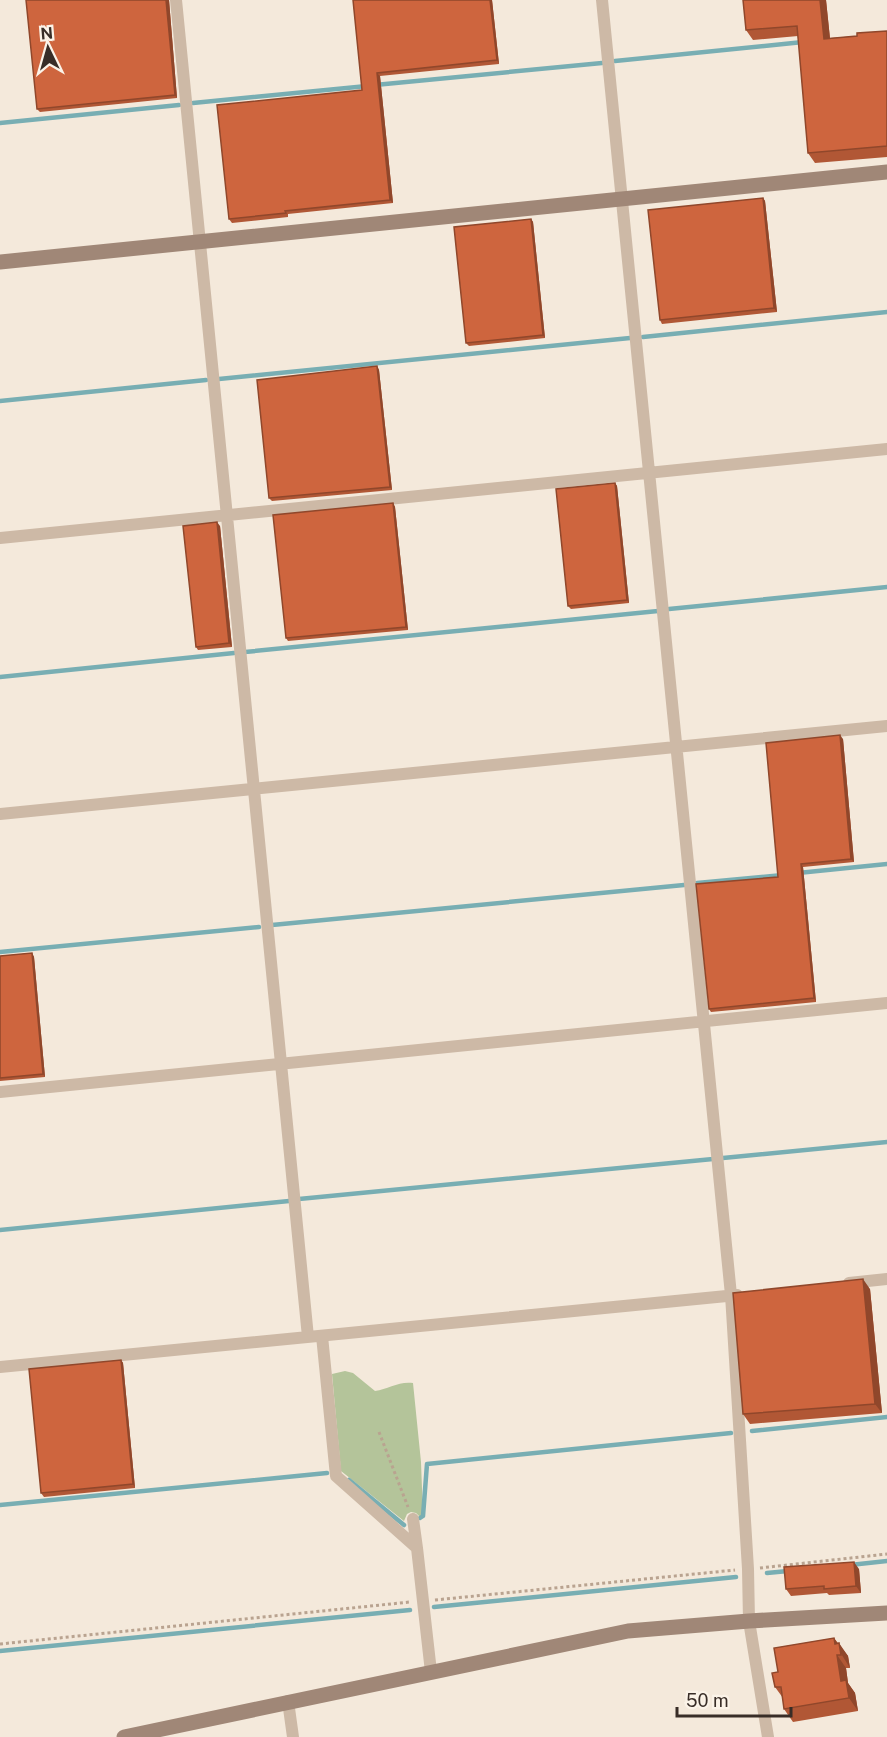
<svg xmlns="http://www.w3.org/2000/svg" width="887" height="1737" viewBox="0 0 887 1737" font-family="'Public Sans',sans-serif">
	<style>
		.green { fill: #b4c49a }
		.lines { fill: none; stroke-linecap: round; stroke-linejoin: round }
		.stream { stroke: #78aeb3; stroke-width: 4.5 }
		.path { stroke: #b9a390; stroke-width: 3; stroke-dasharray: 3 3; stroke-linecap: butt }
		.street { stroke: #cdb9a6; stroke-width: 12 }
		.secondary { stroke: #a08777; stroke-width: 15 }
		.wall { fill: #b15735 }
		.shaded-wall { fill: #90472b }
		.building { fill: #ce653e; stroke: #90472b; stroke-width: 1.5 }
	</style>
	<rect width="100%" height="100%" fill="#f4e9db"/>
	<path class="green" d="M345 1371 353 1373 375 1391C388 1389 399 1381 413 1383L421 1462 423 1516 420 1517 416 1513 411 1512 407 1514 404 1521 341 1471 332 1374Z"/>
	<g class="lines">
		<path class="stream" d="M615 61 803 42
			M375 85 602 63
			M193 103 367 86
			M0 123 179 105
			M643 337 887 312
			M219 379 630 338
			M0 401 206 380
			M669 609 887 587
			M245 652 658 611
			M0 677 234 653
			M798 873 887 864
			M697 883 783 875
			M272 925 684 885
			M0 952 259 927
			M723 1158 887 1142
			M299 1199 713 1159
			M0 1230 289 1201
			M752 1431 887 1417
			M349 1480 404 1525
			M0 1505 327 1473
			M420 1518 423 1516 427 1464 731 1433
			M850 1565 887 1561
			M767 1573 788 1571
			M434 1607 736 1577
			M0 1651 410 1610"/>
		<path class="path" d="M379 1432 408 1507
			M760 1568 887 1554
			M435 1600 735 1570
			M0 1644 410 1602"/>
		<path class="street" d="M176 0 308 1337
			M602 0 731 1295 748 1569 749 1621 768 1737
			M0 538 887 449
			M0 814 887 726
			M0 1092 887 1003
			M849 1283 887 1279
			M322 1336 336 1476 417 1548 431 1672
			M0 1367 737 1295
			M413 1519 417 1548
			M288 1701 293 1737"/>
		<path class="secondary" d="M0 262 887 172
			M124 1737 628 1631 749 1621 887 1613"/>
	</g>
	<path class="wall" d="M169 0 177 98 40 112 37 109Z
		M353 0H492L499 64 380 76 393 203 288 214V217L232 223 229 219 362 90Z
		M743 0H826L830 38 857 36 887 31V157L815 163 808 153 798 36 753 40 746 30Z
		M763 198 765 201 777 312 662 324 660 320Z
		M531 219 533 222 545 338 469 346 466 343Z
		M377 366 379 370 392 490 272 501 269 498Z
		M615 483 617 486 629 603 571 609 568 606Z
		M393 503 395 507 408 630 288 641 286 638Z
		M220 526 232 647 198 650 196 647Z
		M843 739 854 862 803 867 816 1002 711 1012 709 1009 778 877Z
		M32 953 34 957 45 1077 0 1081V956Z
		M870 1289 882 1413 750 1424 743 1414Z
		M121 1360 123 1363 135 1488 44 1497 41 1493Z
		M859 1569 861 1593 829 1595 827 1593 791 1596 786 1589Z
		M834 1638 848 1656 850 1668H846L848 1683 855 1693 858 1711 793 1722 784 1709 783 1698 775 1687 778 1672Z"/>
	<path class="shaded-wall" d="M166 0H169L177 98 175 95Z
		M490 0H492L499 64 497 60Z
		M820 0H826L831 49 824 39Z
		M377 73 380 76 393 203 390 200Z
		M763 198 765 201 777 312 774 308Z
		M531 219 533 222 545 338 543 335Z
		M377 366 379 370 392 490 390 487Z
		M615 483 617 486 629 603 627 600Z
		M393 503 395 507 408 630 406 627Z
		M217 522 220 526 232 647 229 643Z
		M840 735 843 739 854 862 851 859Z
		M801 864 803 867 816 1002 814 998Z
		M32 953 34 957 45 1077 43 1074Z
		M863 1279 870 1289 882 1413 875 1404Z
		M121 1360 123 1363 135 1488 133 1484Z
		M854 1562 859 1569 861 1593 856 1586Z
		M834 1638 840 1647 839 1643 848 1656 850 1668 835 1644Z
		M837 1655 846 1668 848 1683 855 1693 858 1711 849 1698 841 1681Z"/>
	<path class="building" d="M26 0H166L175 95 37 109Z
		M353 0H490L497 60 377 73 390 200 285 211 286 213 229 219 217 105 362 90Z
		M743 0H820L824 39 857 36V33L887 31V146L808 153 797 26 746 30Z
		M763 198 774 308 660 320 648 210Z
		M531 219 543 335 466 343 454 227Z
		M377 366 390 487 269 498 257 380Z
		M615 483 627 600 568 606 556 489Z
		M393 503 406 627 286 638 273 515Z
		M217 522 229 643 196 647 183 526Z
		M840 735 851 859 801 864 814 998 709 1009 696 884 778 877 766 743Z
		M32 953 43 1074 0 1078V956Z
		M863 1279 875 1404 743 1414 733 1293Z
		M121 1360 133 1484 41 1493 29 1369Z
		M854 1562 856 1586 824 1589V1586L786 1589 784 1567Z
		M834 1638 835 1644 839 1643 841 1655H837L841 1681 846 1680 849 1698 784 1709 781 1687H775L772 1673 778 1672 774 1648Z"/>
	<g transform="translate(48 48) rotate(355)" stroke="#fbf3e8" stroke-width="4.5" paint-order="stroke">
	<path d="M0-4.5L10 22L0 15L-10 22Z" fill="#382d27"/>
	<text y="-9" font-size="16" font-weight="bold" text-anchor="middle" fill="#382d27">N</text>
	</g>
	<path d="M677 1707v9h114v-9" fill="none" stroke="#382d27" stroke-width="3"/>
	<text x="686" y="1707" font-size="18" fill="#382d27" stroke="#fbf3e8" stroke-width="4.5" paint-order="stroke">50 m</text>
</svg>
